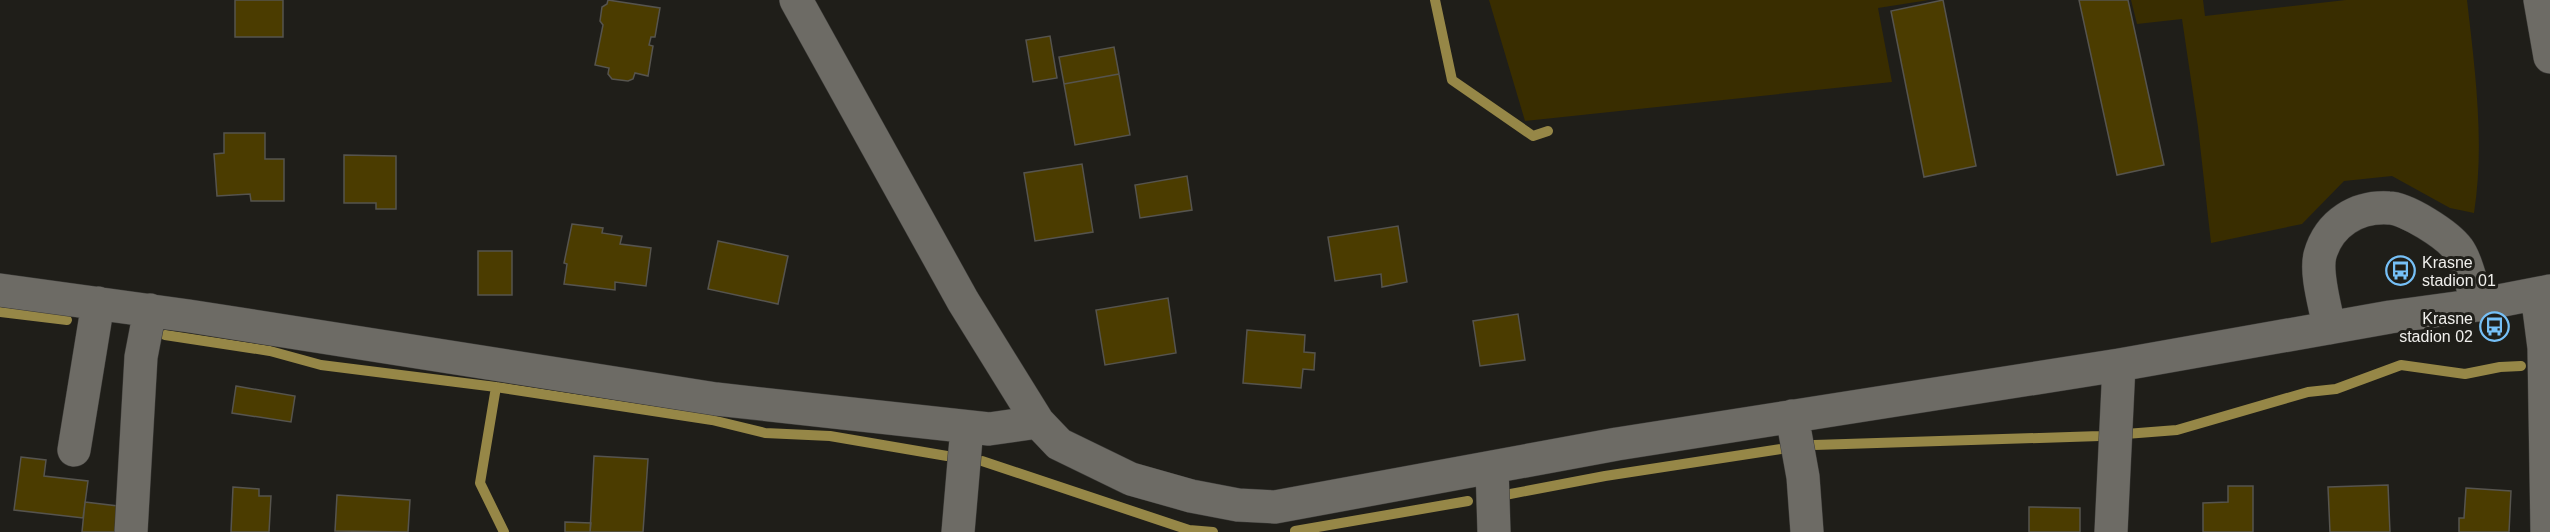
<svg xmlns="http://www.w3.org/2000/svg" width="2550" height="532" viewBox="0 0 2550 532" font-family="Helvetica,sans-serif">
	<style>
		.green { fill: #392d00 }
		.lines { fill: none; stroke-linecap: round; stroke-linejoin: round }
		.stream { stroke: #968747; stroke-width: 10 }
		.building { fill: #4b3c00; stroke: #56544e; stroke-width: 1.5 }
		.minor-casing { stroke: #3c3b38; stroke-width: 34 }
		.minor { stroke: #6d6b65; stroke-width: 33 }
		.labels { text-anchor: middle; stroke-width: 6; stroke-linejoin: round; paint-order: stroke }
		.poi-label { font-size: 16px; fill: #f0efec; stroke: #1f1e19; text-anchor: start }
	</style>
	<rect width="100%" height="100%" fill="#1f1e19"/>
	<path class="green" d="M1489 0H1929L1878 8 1892 82 1525 121Z
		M2131 0H2203L2205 16 2346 0H2467C2475 70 2485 143 2474 213L2450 208 2392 176 2344 181 2302 224 2211 243 2198 127 2182 19 2137 24Z"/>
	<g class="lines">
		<path class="stream" d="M1435 0 1452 80 1533 136 1548 131
			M0 312 67 320
			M165 335 270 351 321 365 496 387 712 420 765 433 830 436 947 456
			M496 387 480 483 504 532
			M1814 445 2100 436 2177 430 2308 392 2336 389 2401 365 2465 374 2500 367 2521 366
			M982 461 1189 530 1213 532
			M1505 495 1605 476 1781 449
			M1295 531 1468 501"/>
	</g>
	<path class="building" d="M235 0H283V37H235Z
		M608 0 660 8 655 37H651L649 45 653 46 648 76 635 73 633 79 628 81 612 79 608 74 609 68 595 65 603 25 600 21 602 7 607 4Z
		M1943 0 1976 166 1924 177 1891 11Z
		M2079 0H2128L2164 165 2117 175Z
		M1050 36 1057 78 1033 82 1026 40Z
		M1114 47 1119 74 1064 84 1059 57Z
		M1119 74 1130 135 1075 145 1064 84Z
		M224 133H265V159H284V201H251L250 194 217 196 214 154 224 153Z
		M344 155 396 156V209H376V203H344Z
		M1082 164 1093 232 1035 241 1024 173Z
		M1187 176 1192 210 1140 218 1135 185Z
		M572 224 603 228 602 233 622 236 620 244 651 248 646 286 615 282V290L564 284 567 264 564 263Z
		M1398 226 1407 282 1382 287 1381 274 1335 281 1328 237Z
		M718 241 788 256 778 304 708 289Z
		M478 251H512V295H478Z
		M1168 298 1176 353 1105 365 1096 310Z
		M1518 314 1525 360 1480 366 1473 321Z
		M1247 330 1305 335 1304 352 1315 353 1314 370 1303 369 1301 388 1243 383Z
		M236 386 295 396 291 422 232 413Z
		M594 456 648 459 643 532H590Z
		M21 457 46 460 44 476 88 481 83 518 14 510Z
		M2388 485 2390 532H2330L2328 487Z
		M2228 486H2253V532H2203V503L2228 502Z
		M233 487 259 489V496H271L269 532H231Z
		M2466 488 2511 491 2509 532H2459V518H2464Z
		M337 495 410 500 408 532 335 531Z
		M85 502 118 506 115 532H82Z
		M2029 507 2080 508V532H2029Z
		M565 522 591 523 590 532H565Z"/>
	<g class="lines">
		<defs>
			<path id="minor" d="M796 0 963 301 1038 422 1059 444 1131 479 1191 496 1238 505 1275 507 1617 444 2119 365 2390 317 2478 305 2550 291
				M2540 0 2550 57
				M0 290 189 316 716 399 989 429 1038 422
				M2537 294 2544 348 2547 532
				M2329 328C2326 308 2315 274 2320 255 2329 223 2357 206 2389 208 2406 208 2448 235 2458 249 2467 261 2473 290 2478 305
				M1792 416 1803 477 1807 532
				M74 450 98 303
				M1492 467 1494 532
				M131 532 141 357 150 310
				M958 532 967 427
				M2111 532 2119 365"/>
		</defs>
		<use href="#minor" class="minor-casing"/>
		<use href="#minor" class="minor"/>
	</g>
	<defs>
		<symbol id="bus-ring" viewBox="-11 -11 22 22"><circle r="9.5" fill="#1f1e19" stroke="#76c0f7" stroke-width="1.5"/><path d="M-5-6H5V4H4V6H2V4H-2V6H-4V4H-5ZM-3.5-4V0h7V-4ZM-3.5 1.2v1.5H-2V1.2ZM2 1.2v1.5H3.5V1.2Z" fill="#76c0f7"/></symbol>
	</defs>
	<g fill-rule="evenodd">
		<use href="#bus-ring" x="2384" y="254" width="33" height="33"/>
		<use href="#bus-ring" x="2478" y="310" width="33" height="33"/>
	</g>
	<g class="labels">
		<g class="poi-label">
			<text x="2422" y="268">Krasne<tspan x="2422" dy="18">stadion 01</tspan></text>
			<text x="2473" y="324" text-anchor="end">Krasne<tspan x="2473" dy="18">stadion 02</tspan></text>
		</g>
	</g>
</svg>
